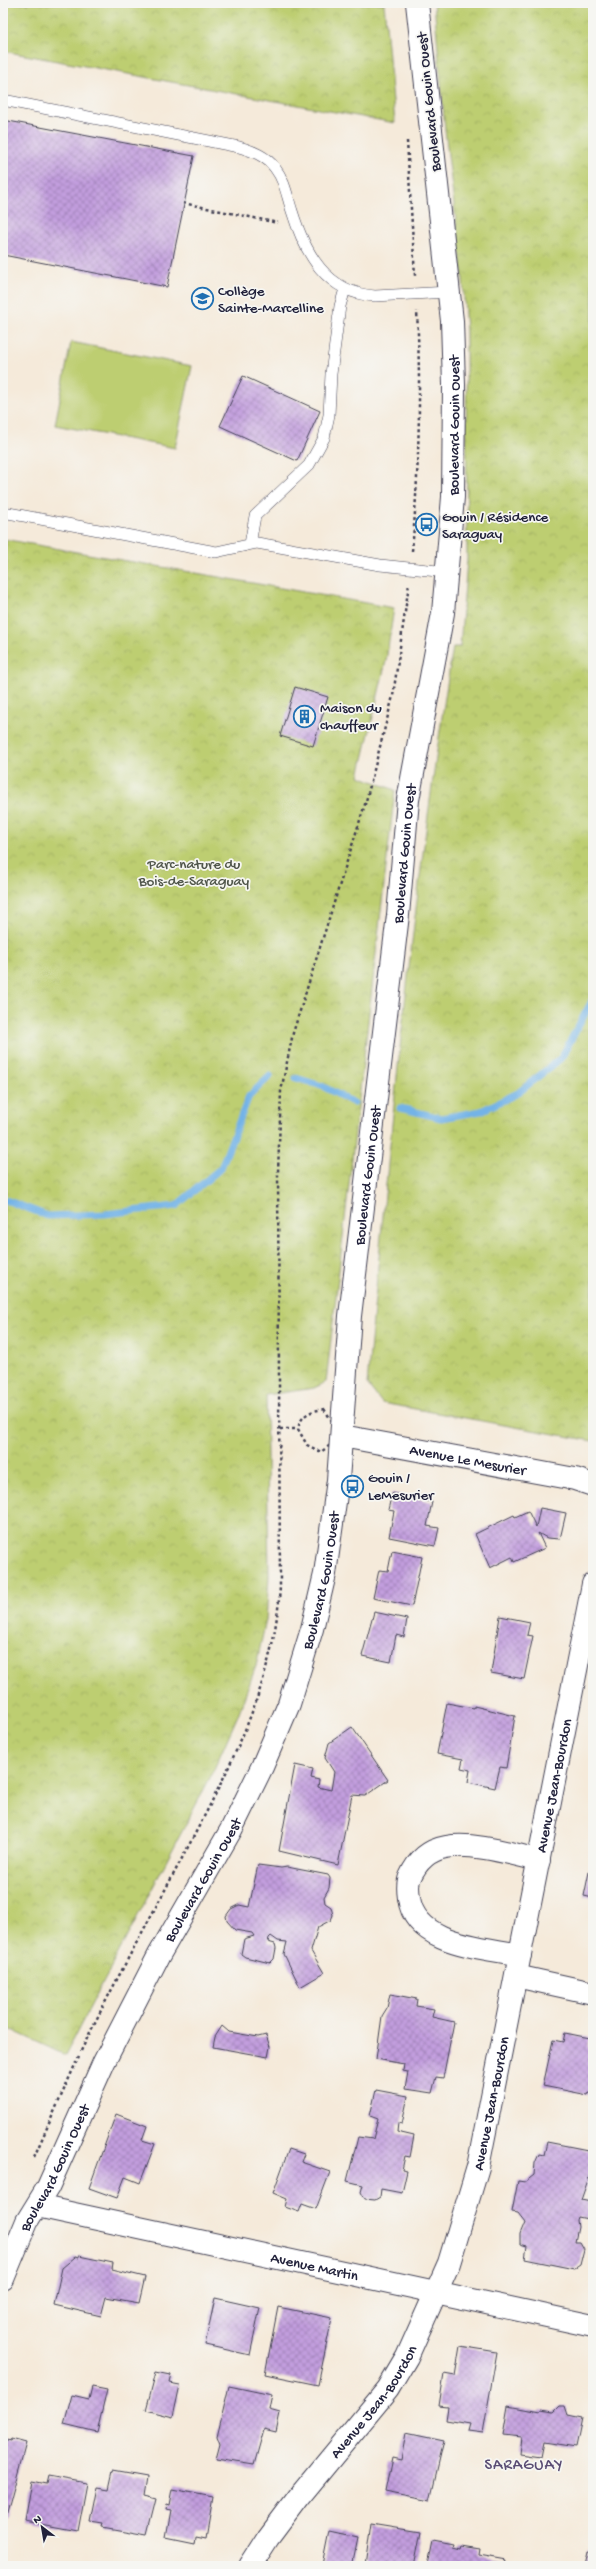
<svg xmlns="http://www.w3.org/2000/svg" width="596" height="2569" viewBox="0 0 596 2569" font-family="'Gochi Hand',sans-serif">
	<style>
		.park { fill: url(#park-crowns); stroke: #707856 }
		.pitch { fill: #bdce71; stroke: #707856 }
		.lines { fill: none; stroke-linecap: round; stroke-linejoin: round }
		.stream { stroke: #73b3e7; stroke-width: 7 }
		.building { fill: url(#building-cross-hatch) }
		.service-casing { stroke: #424053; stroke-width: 12 }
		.minor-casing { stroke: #424053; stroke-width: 24 }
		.tertiary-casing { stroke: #424053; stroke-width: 24 }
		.path { stroke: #424053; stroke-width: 2.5; stroke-dasharray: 3 3; stroke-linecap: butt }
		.service { stroke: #fff; stroke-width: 11 }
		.minor { stroke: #fff; stroke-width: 22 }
		.tertiary { stroke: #fff; stroke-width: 22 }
		.labels { text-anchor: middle; stroke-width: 3.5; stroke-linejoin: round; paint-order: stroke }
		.street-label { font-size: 15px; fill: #22223b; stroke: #f6f6f2 }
		.poi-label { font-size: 15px; fill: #22223b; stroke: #f6f6f2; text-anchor: start }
		.park-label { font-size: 15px; fill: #50564b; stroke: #f6f6f2 }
		.neighbourhood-label { font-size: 16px; letter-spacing: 1px; fill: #5a4d74; stroke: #f6f6f2 }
	</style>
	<defs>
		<pattern id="park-crowns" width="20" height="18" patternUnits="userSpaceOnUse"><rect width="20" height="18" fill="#bdce71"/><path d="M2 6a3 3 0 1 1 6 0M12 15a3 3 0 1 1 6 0" fill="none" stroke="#a2b163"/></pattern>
		<pattern id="building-cross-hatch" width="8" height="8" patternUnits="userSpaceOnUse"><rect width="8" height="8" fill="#c29ede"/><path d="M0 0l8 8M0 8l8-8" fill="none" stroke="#9d80b5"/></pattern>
	</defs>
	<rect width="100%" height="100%" fill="#f6f6f2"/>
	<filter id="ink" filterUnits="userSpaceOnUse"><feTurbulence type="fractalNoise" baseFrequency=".025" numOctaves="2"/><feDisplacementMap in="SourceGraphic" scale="8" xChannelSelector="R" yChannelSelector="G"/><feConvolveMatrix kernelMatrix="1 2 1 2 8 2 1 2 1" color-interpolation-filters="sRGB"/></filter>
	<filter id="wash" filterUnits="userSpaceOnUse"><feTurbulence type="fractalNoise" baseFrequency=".012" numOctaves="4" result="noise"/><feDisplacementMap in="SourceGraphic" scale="16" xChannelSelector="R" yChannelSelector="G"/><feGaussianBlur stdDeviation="0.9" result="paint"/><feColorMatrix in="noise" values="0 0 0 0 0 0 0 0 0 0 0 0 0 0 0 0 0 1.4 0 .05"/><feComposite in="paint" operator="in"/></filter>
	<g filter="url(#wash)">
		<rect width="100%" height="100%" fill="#f5eada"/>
		<path class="park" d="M3 3H384L395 123 3 51Z
			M434 3H593V1441L382 1403 367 1384C390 1138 413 891 453 647H460L467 560 466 333 463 279 445 130Z
			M3 539 394 608 386 661 359 776 395 790 326 1382 314 1388 266 1395 269 1576 266 1620 256 1666 238 1715 211 1776 65 2055 3 2026Z"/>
		<path class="pitch" d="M71 342 192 366 175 448 55 425Z"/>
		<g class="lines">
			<path class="stream" d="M296 1078 322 1086 354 1103
				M400 1108 441 1118 481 1111 518 1093 561 1058 593 999
				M3 1199 48 1216 105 1214 176 1206 221 1168 249 1096 270 1076"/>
		</g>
		<g id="blocks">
			<path class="building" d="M3 120 194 156 167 287 3 255Z
				M243 376 320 411 297 461 220 426Z
				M295 687 328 697 313 746 280 736Z
				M392 1493 432 1502 427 1526 439 1528 435 1546 389 1537 394 1511 388 1510Z
				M540 1508 566 1513 560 1539 547 1538 538 1533 545 1548 514 1562 512 1557 490 1568 475 1534 514 1515 515 1517 528 1511 536 1527Z
				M392 1551 422 1557 412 1606 373 1598 379 1570 388 1571Z
				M374 1612 407 1619 404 1637 396 1635 391 1662 362 1656Z
				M500 1616 530 1622 527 1635 533 1636 524 1679 491 1673Z
				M447 1703 474 1708V1706L515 1716 506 1768 500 1767 495 1788 468 1782 470 1770 461 1768 463 1759 437 1754Z
				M352 1727 388 1780 365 1796 352 1795 338 1865 279 1851 295 1765 313 1769 311 1778 319 1780 318 1787 331 1790 334 1772 325 1758 329 1743Z
				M258 1865 281 1868 287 1867 328 1875 330 1878 329 1888 324 1897 325 1903 331 1907 333 1915 331 1920 318 1927 311 1951 324 1973 300 1987 284 1954 287 1942 278 1941 271 1936 269 1938 268 1942 275 1944 276 1948 274 1959 270 1963 245 1957 241 1954 244 1939 254 1936 252 1933 235 1930 227 1921 226 1916 231 1909 239 1905 249 1907Z
				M589 1872 593 1873V1898L584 1896Z
				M390 1994 417 1999 416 2006 434 2009 432 2017 454 2022 443 2078 436 2077 432 2093 405 2089 408 2072 403 2071 404 2064 376 2059 382 2016 387 2008Z
				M222 2026 229 2032 258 2037 266 2035 270 2047 268 2057 213 2047 215 2037Z
				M565 2033 590 2038 588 2048 593 2049V2094L589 2093 588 2095 543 2086 553 2040 563 2042Z
				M376 2090 408 2096 402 2124 398 2123 397 2132 414 2136 410 2157 405 2156 402 2170 407 2171 402 2193 381 2189 380 2197 375 2200 365 2199 361 2192 363 2185 347 2181 358 2137 373 2139 378 2119 370 2116Z
				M116 2114 147 2126 142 2140 155 2144 140 2183 125 2177 117 2198 89 2188Z
				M547 2142 593 2151V2178L589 2177 581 2200 591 2202 588 2219 578 2217 577 2220 578 2227 575 2242H580L584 2249 580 2265 574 2269 525 2259 527 2246 520 2244V2234L525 2222 518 2213 512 2212 518 2181 525 2182 534 2175 535 2163 539 2154 544 2155Z
				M289 2149 304 2154 301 2162 330 2172 316 2209 302 2204 299 2212 285 2207 287 2199 273 2193Z
				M79 2256 113 2263 112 2269 145 2277 139 2303 106 2297 101 2316 54 2305 62 2268 75 2257 79 2258Z
				M215 2298 260 2308 250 2355 205 2345Z
				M278 2307 332 2318 318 2385 265 2374Z
				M460 2346 497 2352 483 2433 468 2431 470 2424 446 2420 448 2407 439 2406 444 2374 455 2376Z
				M156 2372 171 2375 169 2383 180 2385 173 2417 146 2410Z
				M229 2386 272 2395 269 2410 280 2413 276 2432 264 2429 254 2465 216 2459 220 2444 217 2436Z
				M92 2387 107 2390 97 2432 64 2424 72 2395 89 2399Z
				M508 2406 540 2412 541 2410 554 2412 560 2406H565L568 2415 582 2418 576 2447 544 2442 541 2457 520 2454 522 2437 503 2435Z
				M406 2433 444 2441 430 2501 385 2492 392 2458 401 2460Z
				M3 2439 10 2441 11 2439 26 2443 6 2517 3 2516Z
				M113 2471 147 2477 144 2496 156 2499 147 2535 102 2527 103 2524 90 2522 97 2487 109 2489Z
				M48 2476 87 2483 78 2531 24 2521 31 2481 46 2484Z
				M172 2489 213 2497 206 2537 196 2535 195 2543 166 2537 171 2510 165 2509 166 2504 169 2505Z
				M371 2523 420 2531 413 2566H365Z
				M330 2531 358 2537 352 2566H323Z
				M431 2540 452 2544 451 2547 459 2549 460 2546 479 2549 478 2555 506 2560 504 2566 426 2565Z
				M588 2552 593 2553V2566H585Z"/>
		</g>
	</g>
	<g filter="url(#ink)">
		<use href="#blocks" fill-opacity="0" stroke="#424053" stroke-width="1"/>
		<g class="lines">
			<defs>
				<path id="service" d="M3 100 239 147C253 151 266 156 275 168 285 181 287 196 292 211 305 253 326 293 375 296L449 292
					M3 512 216 552 257 543 380 565 447 572
					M250 544 255 516 309 465 324 438 329 415 331 374 340 306 345 289"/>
				<g id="minor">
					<path id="s1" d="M342 1436 575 1479 593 1485"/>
					<path d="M520 1955C483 1947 415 1945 409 1898 408 1891 407 1883 410 1877 417 1861 429 1850 446 1847 473 1842 512 1854 539 1860"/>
					<path d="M516 1976 593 1993"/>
					<path id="s2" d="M37 2206 593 2326"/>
					<path id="s3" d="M250 2566 268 2538 298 2498 388 2389 407 2357 449 2263 478 2167 593 1584"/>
				</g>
				<g id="tertiary">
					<path id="s4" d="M3 2279 27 2221 48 2187 104 2062 159 1955 231 1830 262 1767 289 1704 312 1629 325 1574 338 1480 350 1316 398 915 408 800 443 613 453 497 454 385 452 321 417 3"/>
				</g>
			</defs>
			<use href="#service" class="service-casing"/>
			<use href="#minor" class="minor-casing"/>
			<use href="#tertiary" class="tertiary-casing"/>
			<path class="path" d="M407 141 415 276
				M183 203 278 223
				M412 551C419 471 421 391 417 311
				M324 1409 342 1436 321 1452 307 1445 298 1429C301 1414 311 1411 324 1409Z
				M280 1429H298
				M81 2051C114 1982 152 1915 188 1847 232 1764 274 1683 280 1587L278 1172 281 1091 293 1033 366 801 393 696 409 584
				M34 2157 79 2056"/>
			<use href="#service" class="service"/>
			<use href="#minor" class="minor"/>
			<use href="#tertiary" class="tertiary"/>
		</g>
	</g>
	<defs>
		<symbol id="school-ring" viewBox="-11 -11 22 22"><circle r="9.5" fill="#f6f6f2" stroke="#1f6fb2" stroke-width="1.5"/><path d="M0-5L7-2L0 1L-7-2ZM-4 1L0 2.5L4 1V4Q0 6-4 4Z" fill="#1f6fb2"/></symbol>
		<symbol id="bus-ring" viewBox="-11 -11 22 22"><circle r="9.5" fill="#f6f6f2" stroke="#1f6fb2" stroke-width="1.5"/><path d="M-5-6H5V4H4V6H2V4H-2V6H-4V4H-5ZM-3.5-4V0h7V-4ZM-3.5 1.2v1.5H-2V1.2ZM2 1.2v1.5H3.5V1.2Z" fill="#1f6fb2"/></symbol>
		<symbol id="building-ring" viewBox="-11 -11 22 22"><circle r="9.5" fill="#f6f6f2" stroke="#1f6fb2" stroke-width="1.5"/><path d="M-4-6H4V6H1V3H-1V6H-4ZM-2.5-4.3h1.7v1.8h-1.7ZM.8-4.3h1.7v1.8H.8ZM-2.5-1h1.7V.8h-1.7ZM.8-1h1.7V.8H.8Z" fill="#1f6fb2"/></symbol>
	</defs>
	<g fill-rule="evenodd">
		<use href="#school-ring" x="190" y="286" width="25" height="25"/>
		<use href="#bus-ring" x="414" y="512" width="25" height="25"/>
		<use href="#building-ring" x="292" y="704" width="25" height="25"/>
		<use href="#bus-ring" x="340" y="1474" width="25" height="25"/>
	</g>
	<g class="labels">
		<g class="street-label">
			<text transform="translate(428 102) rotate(-96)" y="5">Boulevard Gouin Ouest</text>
			<text dy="5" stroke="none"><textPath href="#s4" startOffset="1935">Boulevard Gouin Ouest</textPath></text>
			<text dy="5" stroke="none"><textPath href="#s4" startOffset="1503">Boulevard Gouin Ouest</textPath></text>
			<text dy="5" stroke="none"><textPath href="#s4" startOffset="1179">Boulevard Gouin Ouest</textPath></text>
			<text dy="5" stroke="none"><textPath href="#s1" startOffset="128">Avenue Le Mesurier</textPath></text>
			<text dy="5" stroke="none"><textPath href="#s4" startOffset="771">Boulevard Gouin Ouest</textPath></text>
			<text dy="5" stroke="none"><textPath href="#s3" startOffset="854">Avenue Jean-Bourdon</textPath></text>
			<text dy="5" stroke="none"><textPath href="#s4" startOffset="447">Boulevard Gouin Ouest</textPath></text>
			<text dy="5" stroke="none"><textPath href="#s3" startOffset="530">Avenue Jean-Bourdon</textPath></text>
			<text dy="5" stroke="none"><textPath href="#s4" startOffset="123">Boulevard Gouin Ouest</textPath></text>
			<text dy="5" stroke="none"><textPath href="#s2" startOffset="284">Avenue Martin</textPath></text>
			<text dy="5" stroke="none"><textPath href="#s3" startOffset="206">Avenue Jean-Bourdon</textPath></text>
		</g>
		<g class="poi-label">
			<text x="218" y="295">Collège<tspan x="218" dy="17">Sainte-Marcelline</tspan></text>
			<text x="442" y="521">Gouin / Résidence<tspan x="442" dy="17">Saraguay</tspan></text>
			<text x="320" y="712">Maison du<tspan x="320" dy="17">chauffeur</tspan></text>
			<text x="368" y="1482">Gouin /<tspan x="368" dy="17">LeMesurier</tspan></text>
		</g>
		<g class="park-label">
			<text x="194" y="868">Parc-nature du<tspan x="194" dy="17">Bois-de-Saraguay</tspan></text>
		</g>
		<g class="neighbourhood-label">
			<text x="524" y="2469">SARAGUAY</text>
		</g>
	</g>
	<rect width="596" height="2569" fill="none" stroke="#f6f6f2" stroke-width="16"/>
	<g transform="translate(42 2527) rotate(329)" stroke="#f6f6f2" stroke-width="3" paint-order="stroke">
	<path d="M0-3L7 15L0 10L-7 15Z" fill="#22223b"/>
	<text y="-6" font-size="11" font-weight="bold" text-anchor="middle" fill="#22223b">N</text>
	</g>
</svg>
